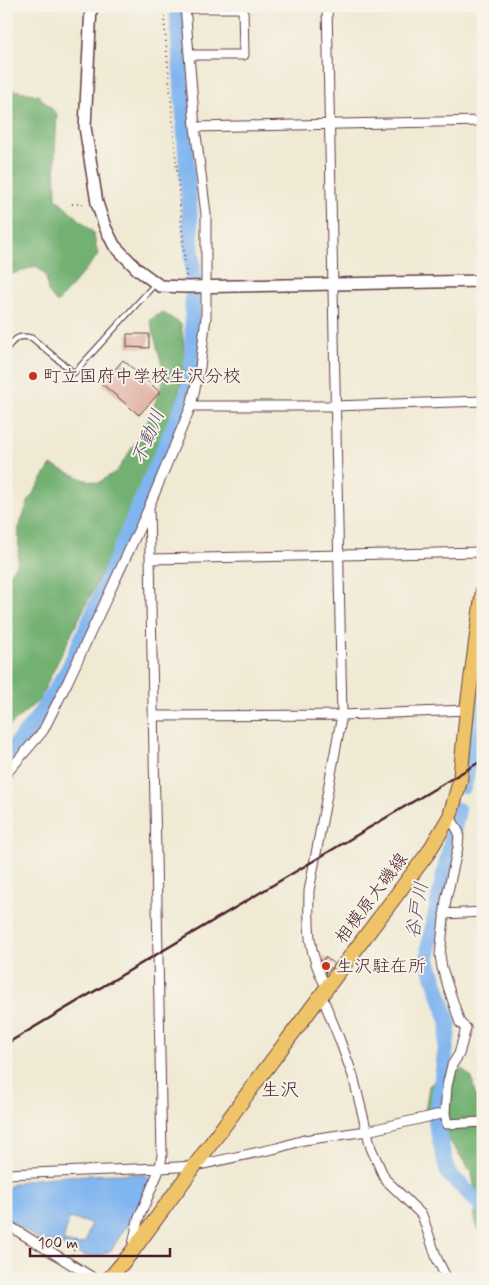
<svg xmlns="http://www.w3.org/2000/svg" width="489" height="1285" viewBox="0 0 489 1285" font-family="Mynerve,'Klee One',sans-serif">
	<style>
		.forest { fill: #73b172; stroke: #5e684e }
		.water { fill: #81b5ef; stroke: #666a8d; fill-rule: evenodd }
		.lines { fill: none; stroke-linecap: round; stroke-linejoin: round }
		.river { stroke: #81b5ef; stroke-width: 16 }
		.building { fill: #dfac9f }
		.service-casing { stroke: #633d44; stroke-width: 7 }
		.minor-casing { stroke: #633d44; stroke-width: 11 }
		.tertiary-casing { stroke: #633d44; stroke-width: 14 }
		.primary-casing { stroke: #633d44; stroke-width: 16 }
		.path { stroke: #633d44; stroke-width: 2; stroke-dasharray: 1 4; stroke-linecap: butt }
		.service { stroke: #fff; stroke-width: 4.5 }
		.minor { stroke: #fff; stroke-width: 9 }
		.tertiary { stroke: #fff; stroke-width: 11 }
		.primary { stroke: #efc469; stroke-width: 14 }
		.rail { stroke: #4a1f2b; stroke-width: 2.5 }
		.poi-dot { fill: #c8321e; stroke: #f7f3e8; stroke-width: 2 }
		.labels { text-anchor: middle; stroke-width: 4; stroke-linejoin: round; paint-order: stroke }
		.poi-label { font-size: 18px; fill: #4a1f2b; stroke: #f7f3e8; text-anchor: start }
		.street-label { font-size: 18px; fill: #4a1f2b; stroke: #f7f3e8 }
		.water-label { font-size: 19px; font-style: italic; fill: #5a4c66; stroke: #f7f3e8 }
		.neighbourhood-label { font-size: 19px; fill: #4a1f2b; stroke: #f7f3e8 }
	</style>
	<rect width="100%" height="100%" fill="#f7f3e8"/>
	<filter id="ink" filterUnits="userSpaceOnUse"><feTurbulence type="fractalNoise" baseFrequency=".02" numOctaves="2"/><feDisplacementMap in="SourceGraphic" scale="10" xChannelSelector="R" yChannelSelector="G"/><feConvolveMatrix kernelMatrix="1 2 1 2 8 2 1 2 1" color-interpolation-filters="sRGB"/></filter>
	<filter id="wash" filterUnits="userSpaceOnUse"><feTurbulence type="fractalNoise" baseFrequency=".0096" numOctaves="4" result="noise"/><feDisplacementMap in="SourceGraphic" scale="20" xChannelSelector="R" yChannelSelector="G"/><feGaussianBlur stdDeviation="1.12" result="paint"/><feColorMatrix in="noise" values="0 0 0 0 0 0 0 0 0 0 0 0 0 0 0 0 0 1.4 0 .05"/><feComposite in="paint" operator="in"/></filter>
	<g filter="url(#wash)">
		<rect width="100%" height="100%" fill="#f0ead4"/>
		<path class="forest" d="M14 90 38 95 57 114 55 153 56 198 93 232 98 255 57 303 48 292 46 276 36 266 6 276V91Z
			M162 312 181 324 186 363 173 415 119 537 39 700 6 729V578L18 562 19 527 29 500 51 465 83 479 98 483 117 471 136 442 148 421 165 376 150 320Z
			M462 1069 472 1078 483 1134V1236L474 1221 476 1198 472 1173 451 1143 431 1124 425 1112 429 1086 436 1079Z"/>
		<path class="water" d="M135 1174 146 1175 150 1180 149 1187 142 1200 136 1220 131 1219 111 1250 100 1256H85L51 1241 43 1242 6 1218C6 1209 3 1194 9 1187 18 1175 115 1174 135 1174ZM69 1218 91 1223 86 1241 80 1245 63 1242Z"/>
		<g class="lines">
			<path class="river" d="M6 756 36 720 69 668 186 398 192 376 193 269 177 6
				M464 786 472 750 482 665
				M458 810 429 945 428 960 449 1024 436 1123 448 1173 483 1207"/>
		</g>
		<g id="blocks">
			<path class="building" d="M127 334H149V348L127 347Z
				M123 360 160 392 139 415 102 384Z
				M325 957 334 964 326 973 322 962Z"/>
		</g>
	</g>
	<g filter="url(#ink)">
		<use href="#blocks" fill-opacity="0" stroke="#633d44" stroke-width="1"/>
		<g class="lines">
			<defs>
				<path id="service" d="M6 349C15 339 18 334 32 338L74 373 155 284"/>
				<path id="minor" d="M185 8H243L244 55H189
					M195 127 483 121
					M191 406H334L483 401
					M149 505 162 1155 160 1168 194 1166 277 1148 304 1140 367 1131 445 1113 447 1124 483 1122
					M150 559 483 552
					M154 716 342 715 467 710
					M6 774 43 731 68 681 146 514 191 406 200 367 206 317V214L195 127 185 6
					M444 914 483 912
					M326 987C308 952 308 930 309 891L342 715 327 6
					M321 994 339 1038 353 1076 371 1148 385 1179 422 1215 437 1259 447 1279
					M445 1113 447 1086 452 1065 459 1054 466 1028 460 1023 442 968 440 955 446 900 458 847 459 833 450 816
					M6 1174 160 1168 138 1220 133 1245
					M6 1224 95 1279"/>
				<path id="tertiary" d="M91 6 85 127 97 203 105 227 114 245 137 269 160 286 187 287 483 281"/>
				<path id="primary" d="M109 1279 131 1253 256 1082 428 853 450 816 460 781 467 710 483 590"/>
			</defs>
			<use href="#service" class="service-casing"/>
			<use href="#minor" class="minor-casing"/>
			<use href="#tertiary" class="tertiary-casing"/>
			<use href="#primary" class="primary-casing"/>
			<path class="path" d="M163 6 186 277
				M72 204H87
				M72 1255 77 1236"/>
			<use href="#service" class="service"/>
			<use href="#minor" class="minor"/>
			<use href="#tertiary" class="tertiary"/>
			<use href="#primary" class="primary"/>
			<path class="rail" d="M6 1044 483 760"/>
		</g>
	</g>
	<g class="poi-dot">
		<circle cx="33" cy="376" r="5"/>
		<circle cx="326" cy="966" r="5"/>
	</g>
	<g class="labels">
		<g class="poi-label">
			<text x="43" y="382">町立国府中学校生沢分校</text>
			<text x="336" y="972">生沢駐在所</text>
		</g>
		<g class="street-label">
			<text transform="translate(371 898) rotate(-53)" y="6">相模原大磯線</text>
		</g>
		<g class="water-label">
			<text transform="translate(147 436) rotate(-67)" y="7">不動川</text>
			<text transform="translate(416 910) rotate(-80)" y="7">谷戸川</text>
		</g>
		<g class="neighbourhood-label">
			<text x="280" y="1096">生沢</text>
		</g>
	</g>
	<rect width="489" height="1285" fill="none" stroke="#f7f3e8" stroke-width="25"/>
	<path d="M30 1248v8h140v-8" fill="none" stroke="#4a1f2b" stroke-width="2.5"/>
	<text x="38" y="1248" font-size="15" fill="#4a1f2b" stroke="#f7f3e8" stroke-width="4" paint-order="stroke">100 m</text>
</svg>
